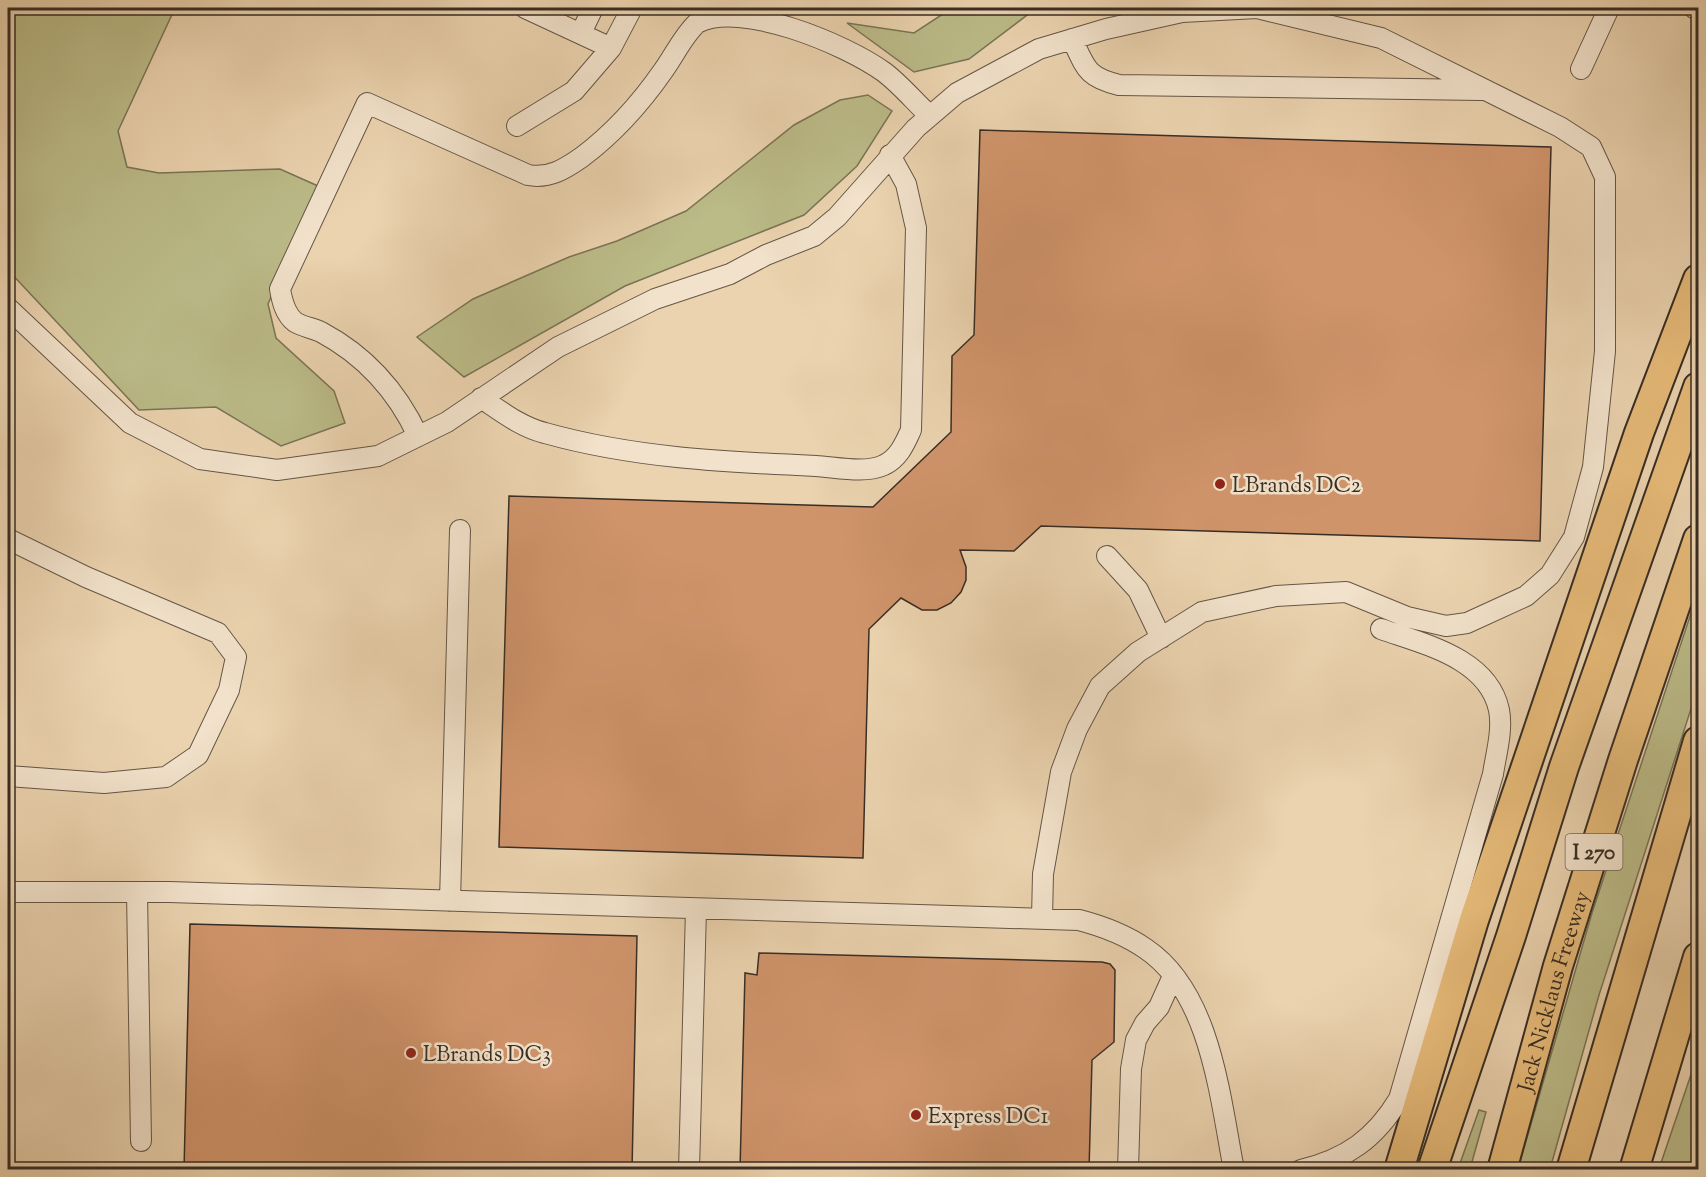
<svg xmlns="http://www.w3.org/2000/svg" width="1706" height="1177" viewBox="0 0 1706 1177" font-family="'Sorts Mill Goudy',serif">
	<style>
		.green { fill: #bb8; stroke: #7a7456; stroke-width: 1.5 }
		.building { fill: #d0946b; stroke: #382d24; stroke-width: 1.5 }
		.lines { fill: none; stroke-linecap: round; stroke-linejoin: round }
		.minor-casing { stroke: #655647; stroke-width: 22 }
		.highway-casing { stroke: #382d24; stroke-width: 32 }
		.minor { stroke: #f2e2cb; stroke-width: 20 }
		.highway { stroke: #e6ba78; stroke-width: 28 }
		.poi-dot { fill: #8f2418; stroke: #f2e2cb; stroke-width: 2 }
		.labels { text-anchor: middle; stroke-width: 5; stroke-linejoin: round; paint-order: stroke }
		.shield { fill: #f2e2cb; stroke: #706356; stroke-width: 1.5 }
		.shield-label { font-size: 21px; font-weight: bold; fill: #382d24 }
		.poi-label { font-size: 22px; fill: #382d24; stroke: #f2e2cb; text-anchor: start }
		.street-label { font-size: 22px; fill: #382d24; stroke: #f2e2cb }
	</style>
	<rect width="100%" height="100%" fill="#ebd3af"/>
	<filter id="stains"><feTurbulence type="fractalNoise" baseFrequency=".00333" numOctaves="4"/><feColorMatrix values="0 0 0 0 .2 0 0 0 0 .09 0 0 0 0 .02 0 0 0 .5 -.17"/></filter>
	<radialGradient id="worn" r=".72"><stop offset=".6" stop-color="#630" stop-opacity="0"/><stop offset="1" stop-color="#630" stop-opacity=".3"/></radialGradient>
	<path class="green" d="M8 8H175L118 131 127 167 159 173 280 169 318 186 268 304 276 338 334 391 345 423 281 446 216 407 139 410 8 270Z
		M952 8H1043L1030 13 969 59 914 72 847 23 914 33Z
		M868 95 892 111 857 166 804 215 625 286 464 377 417 337 473 299 569 257 617 241 686 211 794 125 840 100Z
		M1698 592V687L1599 995 1550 1169H1518L1592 913Z
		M1698 1054V1169H1659L1663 1157Z
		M1479 1110 1486 1112 1470 1169H1458Z"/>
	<path class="building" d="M980 130 1551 147 1540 541 1041 526 1014 551 960 550 966 567V580L961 592 951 603 937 610H922L901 598 869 629 863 858 499 847 509 496 873 507 951 432 952 356 974 335Z
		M190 924 637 936 632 1170H184Z
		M759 953 1102 962 1110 964 1115 970 1114 1042 1092 1060 1089 1170H740L745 973 757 975Z"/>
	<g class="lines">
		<defs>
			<path id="minor" d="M525 8 611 48
				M1694 8H1698
				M581 33 593 8
				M1072 39C1086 68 1086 77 1119 85L1481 90
				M1581 69 1609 8
				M517 126 574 91 611 48 632 8
				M8 308 130 423 200 459 277 470 378 456 447 422 558 347 655 299 730 274 766 255 814 236 837 217 916 128 957 93 1039 49 1106 29 1182 12 1257 8 1381 38 1560 127 1591 147 1605 177V351L1593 467 1574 537 1550 575 1526 596 1467 623 1446 626 1407 617 1346 592 1276 596 1202 612 1138 652 1100 686 1077 729 1061 772 1043 874 1042 918
				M481 398C502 412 521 427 545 433 634 458 725 462 816 466 835 467 866 474 884 465 899 458 905 443 911 430L916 228 906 184 890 155
				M418 436C397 391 366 356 321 332 313 328 303 327 295 322 285 314 282 301 280 289L367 103 528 175C549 179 565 169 582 157 614 133 640 104 663 71 674 56 683 36 697 23 740 0 845 44 884 72 900 84 915 102 930 116
				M8 539 86 577 218 633 236 657 229 690 198 755 166 777 104 783 8 776
				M1107 556 1138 590 1161 638
				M8 892H169L1079 920C1102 926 1126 935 1146 949 1211 993 1220 1098 1234 1170
				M137 892 141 1141
				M450 901 460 530
				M689 1170 696 909
				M1128 1170 1131 1069 1136 1040 1145 1023 1159 1007 1173 976
				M1301 1170C1346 1159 1375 1139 1399 1099L1493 774C1496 754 1503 730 1499 710 1488 658 1423 644 1381 629"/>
			<g id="highway">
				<path d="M1399 1170 1474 920 1639 433 1698 279"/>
				<path d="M1432 1170 1511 936 1564 767 1698 387"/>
				<path id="s1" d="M1502 1170 1558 966 1623 760 1698 539"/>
				<path d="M1571 1170 1698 741"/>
				<path d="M1634 1170 1698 957"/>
			</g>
		</defs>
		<use href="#minor" class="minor-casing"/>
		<use href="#highway" class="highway-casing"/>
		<use href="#minor" class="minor"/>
		<use href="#highway" class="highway"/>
	</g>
	<g class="poi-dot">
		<circle cx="1220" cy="484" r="6"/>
		<circle cx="411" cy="1053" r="6"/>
		<circle cx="916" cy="1115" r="6"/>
	</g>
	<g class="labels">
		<rect class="shield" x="1565.5" y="834" width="57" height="36" rx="4.5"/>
		<g class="shield-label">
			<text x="1594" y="859">I 270</text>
		</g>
		<g class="poi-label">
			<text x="1232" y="492">LBrands DC2</text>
			<text x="423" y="1061">LBrands DC3</text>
			<text x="928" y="1123">Express DC1</text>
		</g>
		<g class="street-label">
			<text dy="8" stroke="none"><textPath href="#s1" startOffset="186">Jack Nicklaus Freeway</textPath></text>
		</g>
	</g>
	<rect width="1706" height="1177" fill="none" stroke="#ebd3af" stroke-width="30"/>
	<rect x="9" y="9" width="1688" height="1159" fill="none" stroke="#382d24" stroke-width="3"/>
	<rect x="15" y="15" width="1676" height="1147" fill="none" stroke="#382d24" stroke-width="1.5"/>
	<rect width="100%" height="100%" filter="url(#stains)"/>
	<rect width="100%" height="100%" fill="url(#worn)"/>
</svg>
